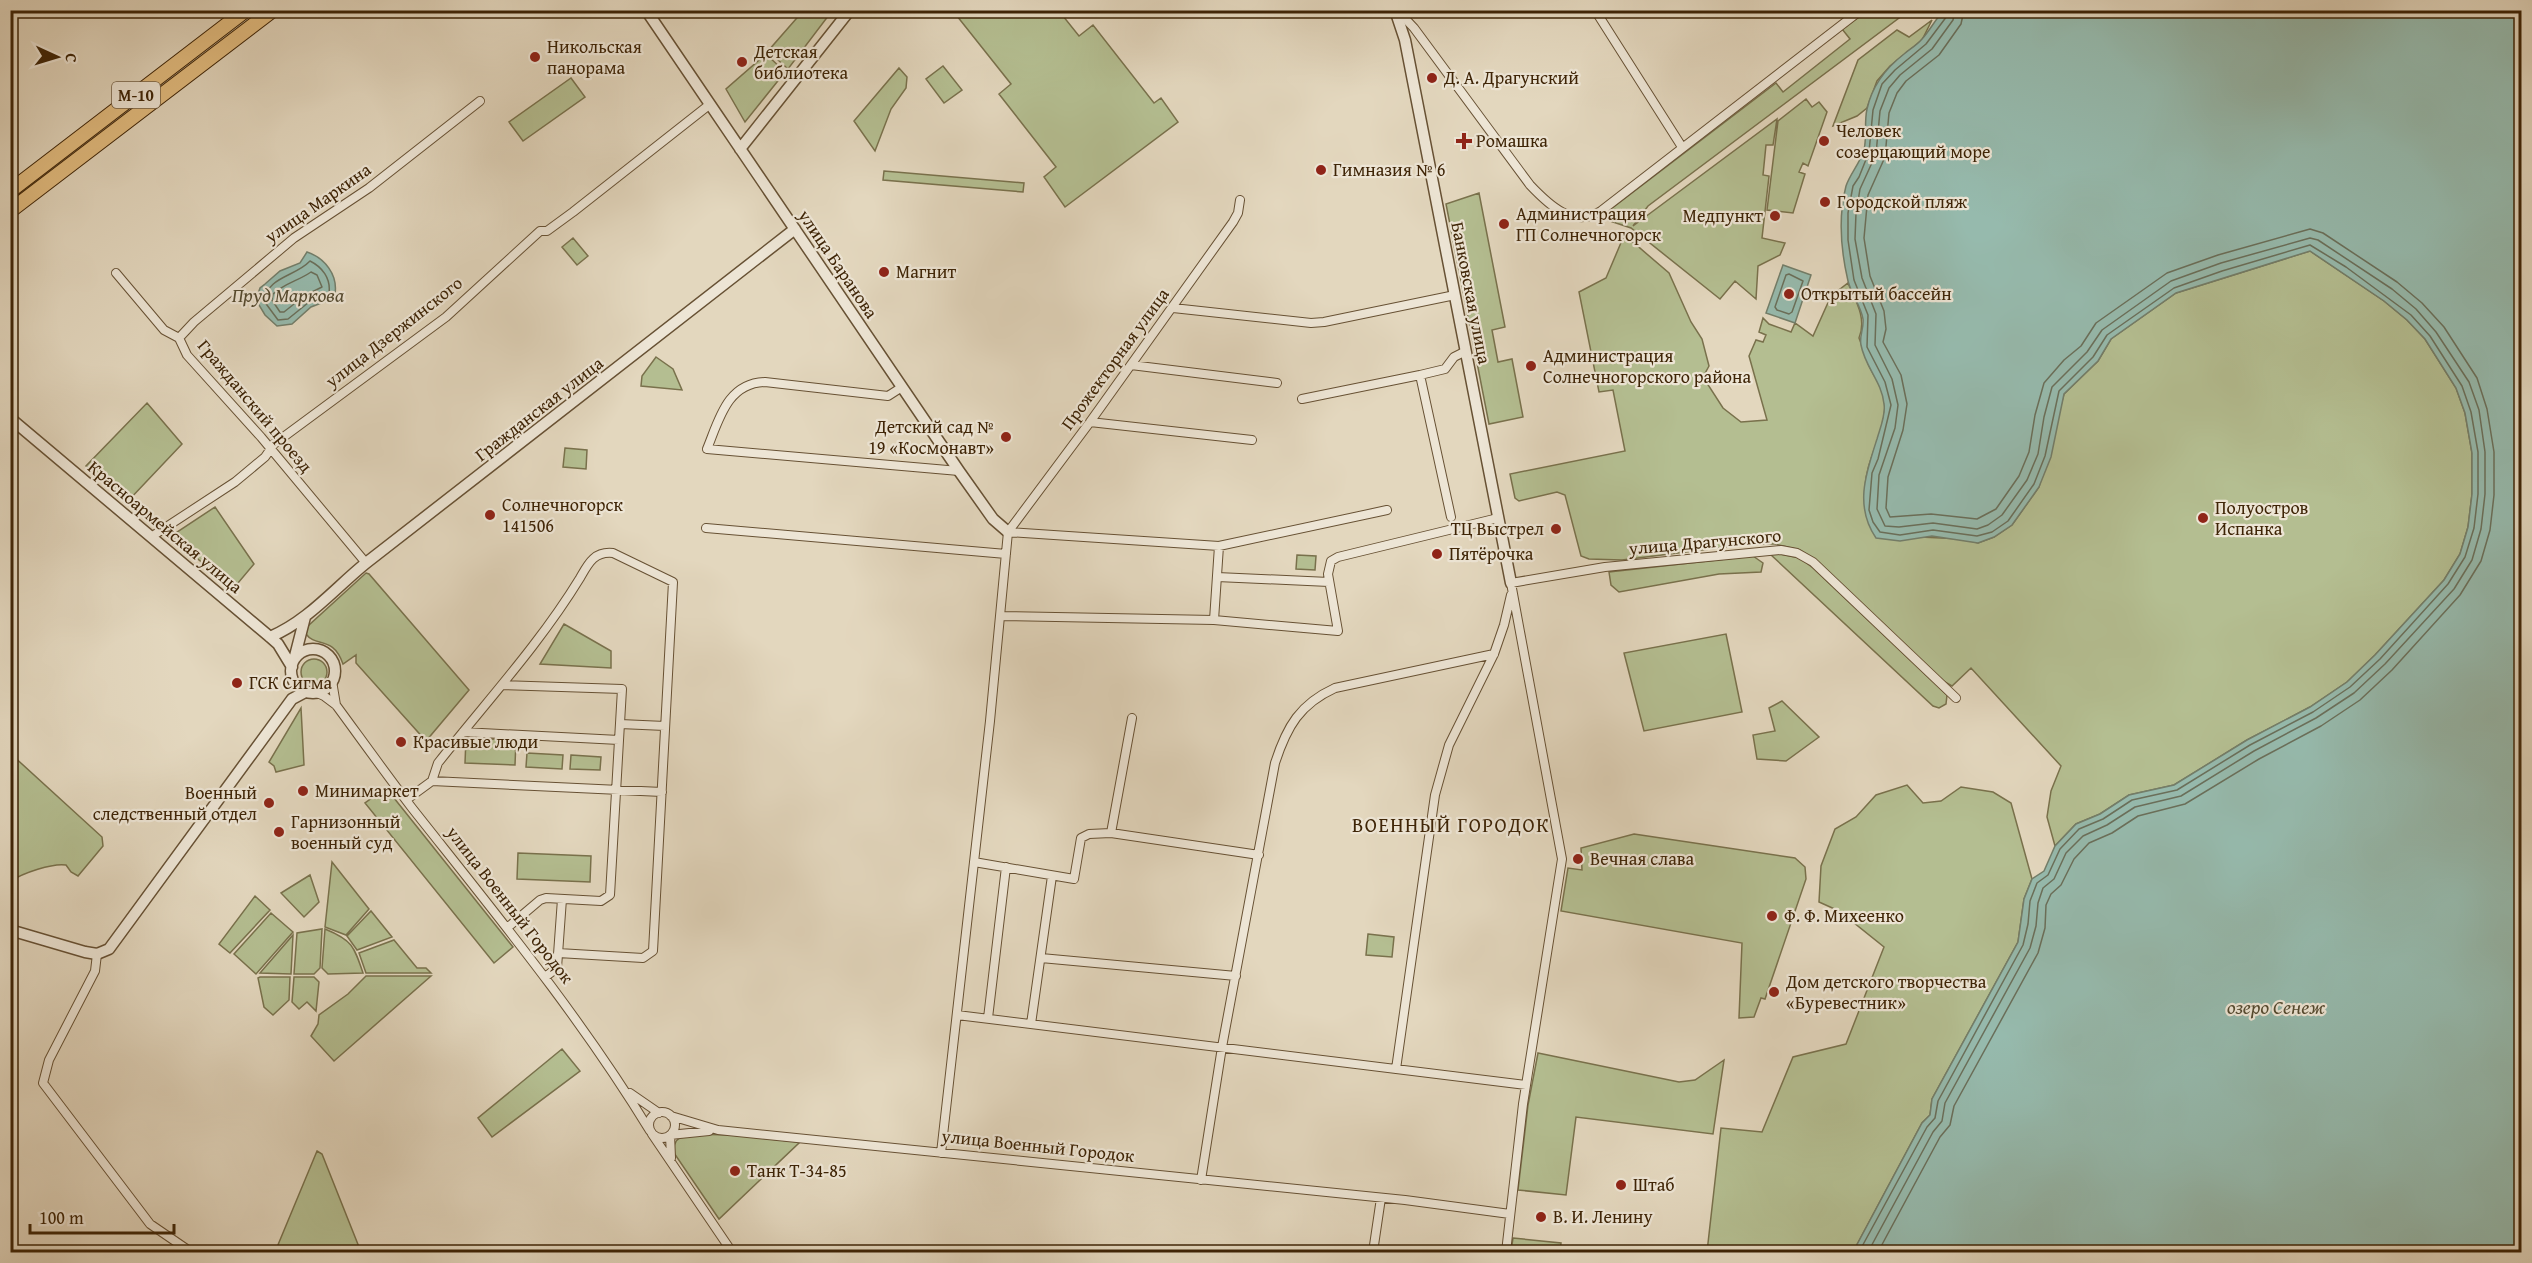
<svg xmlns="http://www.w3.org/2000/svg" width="2532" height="1263" viewBox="0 0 2532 1263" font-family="'Gentium Book Plus',serif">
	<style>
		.green { fill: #b4be91; stroke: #79714c; stroke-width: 1.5 }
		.water { fill: #96baad; stroke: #737e6a; stroke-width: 1.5 }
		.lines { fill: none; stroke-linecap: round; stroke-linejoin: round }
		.shore { stroke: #6a6f5a; stroke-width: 1.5 }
		.minor-casing { stroke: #675134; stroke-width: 10 }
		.tertiary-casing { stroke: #675134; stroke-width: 13 }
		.trunk-casing { stroke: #3e2406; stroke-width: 16 }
		.minor { stroke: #ede5d5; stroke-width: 8 }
		.tertiary { stroke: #ede5d5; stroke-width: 10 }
		.trunk { stroke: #e2bc7f; stroke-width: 14 }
		.poi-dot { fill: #8f2418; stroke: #ede5d5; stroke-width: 2 }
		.labels { text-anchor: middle; stroke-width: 4.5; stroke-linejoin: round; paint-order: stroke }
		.shield { fill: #ede5d5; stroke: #725e44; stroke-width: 1.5 }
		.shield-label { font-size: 16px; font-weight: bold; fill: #3e2406 }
		.poi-label { font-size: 18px; fill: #3e2406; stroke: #ede5d5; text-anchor: start }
		.street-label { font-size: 18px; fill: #3e2406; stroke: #ede5d5 }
		.water-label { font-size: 20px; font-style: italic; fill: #544a30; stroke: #ede5d5 }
		.neighbourhood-label { font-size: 20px; letter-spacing: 1.5px; fill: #3e2406; stroke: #ede5d5 }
	</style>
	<rect width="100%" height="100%" fill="#e3d7be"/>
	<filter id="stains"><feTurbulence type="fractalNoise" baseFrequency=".00333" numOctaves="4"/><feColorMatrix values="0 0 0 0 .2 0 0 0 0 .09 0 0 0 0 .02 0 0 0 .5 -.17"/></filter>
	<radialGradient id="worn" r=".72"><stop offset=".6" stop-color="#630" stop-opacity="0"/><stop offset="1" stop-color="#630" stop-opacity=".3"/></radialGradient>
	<path class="green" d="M803 11H832L788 69 768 51Z
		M953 11H1059L1079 36 1093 25 1154 103 1161 98 1178 122 1065 207 1044 177 1056 167 999 94 1011 84Z
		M1867 11H1901L1903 15 1648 206 1633 226 1777 119 1773 145H1766L1763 175 1769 176 1762 238 1785 243 1780 255 1758 266 1756 299 1735 281 1720 299 1631 228 1607 220 1611 209 1776 83 1783 92 1850 39 1842 29Z
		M1932 20 1922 40 1890 66 1877 81 1867 108 1857 116 1833 126 1858 60 1897 30 1909 37Z
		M766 54 785 72 745 122 726 89Z
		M943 66 962 90 944 103 926 79Z
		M899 68 907 77 906 88 891 109 875 151 854 121Z
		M571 78 585 97 523 141 509 122Z
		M1806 99 1812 107 1819 102 1827 112 1808 166 1803 163 1799 172 1805 174 1793 213 1767 210 1778 121Z
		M884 171 1024 183 1023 192 883 180Z
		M1479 193 1505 327 1492 330 1498 362 1512 359 1523 417 1489 424 1446 204Z
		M573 238 588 256 577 265 562 247Z
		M1623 238 1634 243 1669 273 1691 322 1702 339 1709 366 1703 377 1723 408 1741 422 1767 420 1749 356 1756 340 1763 342 1766 335 1759 332 1763 318 1769 324 1791 332 1795 323 1813 336 1831 296 1848 283C1856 301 1867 319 1859 338 1863 348 1866 359 1870 368 1877 381 1885 392 1885 407 1884 435 1866 460 1865 487L1920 537 1963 539 1978 543 1994 537 2012 525 2039 487 2064 394 2098 361 2111 339 2176 293 2310 251 2384 301 2407 320 2425 339 2456 388 2465 413 2472 453V494L2468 527 2460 554 2444 580 2375 655 2347 682 2310 707 2247 740 2174 785 2129 795 2100 814 2076 824 2055 846 2047 817 2051 791 2061 766 1971 668 1952 686 1938 678 1814 559 1800 550 1775 544H1750L1622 560 1589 559 1581 556 1565 495 1557 492 1519 501 1515 498 1510 474 1625 451 1613 390 1599 392 1579 292 1606 278Z
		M656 357 673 369 682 390 641 386 642 376Z
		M147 403 182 444 128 501 86 466Z
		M565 448 587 450 586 469 563 467Z
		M215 507 254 564 233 589 171 536Z
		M1776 553 1800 558 1813 568 1947 695 1946 704 1939 708 1933 706 1770 554Z
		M1297 555 1316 556 1315 570 1296 569Z
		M1753 556 1763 563 1761 572 1719 574 1619 592 1611 585 1609 572Z
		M366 573 369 574 469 690 426 741 356 663V655L343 664C333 635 316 648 306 634L308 626Z
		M564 624 611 651V668L540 664Z
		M1726 634 1742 712 1644 731 1624 653Z
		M301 672a13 13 0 1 1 26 0a13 13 0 1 1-26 0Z
		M1782 701 1819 737 1786 761 1757 759 1753 735 1775 731 1769 708Z
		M301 708 304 765 276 772 274 766 269 762Z
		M466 738 516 740 515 765 465 763Z
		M527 753 563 755 562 769 526 767Z
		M11 754 102 837 103 846 78 876 71 872 66 865C52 863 23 873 11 881Z
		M571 755 601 757 600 770 570 769Z
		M1907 785 1923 803 1941 801 1961 787 1993 792 2011 803 2032 879 2024 899 2018 942 1932 1099 1930 1115 1922 1123 1853 1252H1707L1721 1128 1762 1132 1793 1057 1846 1044 1884 947 1839 911 1819 902 1821 866 1835 829 1856 817 1876 795Z
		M386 788 513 947 494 963 365 803Z
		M1634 834 1795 858 1805 867 1806 879 1765 999 1761 998 1754 1017 1739 1018 1742 943 1561 911 1568 868 1582 870 1581 848Z
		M518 853 591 856 590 882 517 879Z
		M332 862 369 909 346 935 325 927Z
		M310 875 319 902 304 917 281 893Z
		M255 896 270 910 230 953 219 944Z
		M371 911 392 937 357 950 347 936Z
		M271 913 293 932 256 974 234 954Z
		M322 929 320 968 314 974H294L297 933Z
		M325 929C352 940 354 946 363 973L328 974 322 968Z
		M1368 934 1394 937 1392 957 1366 955Z
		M293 935 291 974 260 973Z
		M394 940 417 968H426L431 973H366L359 953Z
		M366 976H431L334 1061 311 1036 318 1024 319 1015 348 994Z
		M260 977H290L289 1000 273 1015 264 1007 258 978Z
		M294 977H314L319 982 316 1011 307 1002 299 1009 292 1002Z
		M562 1049 580 1071 492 1137 478 1118Z
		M1538 1053 1679 1082 1695 1080 1724 1060 1713 1134 1576 1117 1566 1195 1518 1190 1528 1105Z
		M687 1134 731 1135 800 1142 719 1219 674 1153C673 1142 677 1138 687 1134Z
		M317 1151 322 1154 361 1252H275Z
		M1513 1238 1561 1243 1560 1252H1511Z"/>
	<path class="water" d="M1944 10 2521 11V1252H1853L1922 1123 1930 1115 1932 1099 2018 942 2024 899 2032 879 2044 871 2055 846 2076 824 2100 814 2129 795 2174 785 2247 740 2310 707 2347 682 2375 655 2444 580 2460 554 2468 527 2472 494V453L2465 413 2456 388 2425 339 2407 320 2384 301 2310 251 2176 293 2111 339 2098 361 2064 394 2051 457 2039 487 2012 525 1994 537 1978 543 1932 536 1900 541 1876 538C1854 506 1866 473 1877 439 1880 428 1886 415 1884 404 1882 382 1865 367 1861 345 1859 336 1864 329 1863 319 1861 306 1851 294 1848 281 1841 251 1838 217 1846 186 1850 174 1860 163 1864 150 1867 137 1864 122 1867 109 1872 86 1886 68 1904 54 1910 49 1917 45 1922 39 1930 30 1935 20 1944 10Z
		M307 252C325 258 338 275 335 294L329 300 311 307 292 324 277 326 265 315 256 300 260 288 265 284 280 271 300 263Z
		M1783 265 1811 275 1795 323 1766 313Z"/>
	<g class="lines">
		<path class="shore" d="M310 261C322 267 331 278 329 293L314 298 288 319 278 320 264 301C268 276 295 277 310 261Z
			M311 272 317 275 322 287 304 296 284 312H280L272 300 273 294C285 283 298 281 311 272Z
			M1789 274 1803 281 1792 312 1789 314 1777 310 1775 307 1786 275Z
			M1859 1252 1927 1127 1935 1118 1938 1101 2023 945 2028 924 2030 901 2037 883 2048 875 2060 849 2079 829 2103 819 2132 800 2177 790 2250 745 2313 712 2350 687 2380 659 2448 584 2465 557 2474 528 2478 494V452L2471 412 2462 386 2430 336 2411 315 2346 267 2310 245 2222 271 2174 288 2107 335 2093 357 2059 391 2045 456 2034 484 2008 521 1992 532 1977 536 1933 530 1900 535 1880 532 1873 522 1869 510 1872 473 1878 459 1891 405 1885 382 1867 347 1868 315 1854 280 1848 240V213L1853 186 1859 177 1869 152 1873 110 1882 84 1895 70 1926 44 1947 16V10
			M1868 1252 1933 1132 1942 1121 1945 1103 2030 948 2036 926 2038 903 2043 888 2054 879 2066 853 2083 836 2107 825 2135 807 2181 796 2254 751 2316 718 2354 693 2385 664 2454 589 2472 560 2481 529 2485 494V452L2479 410 2469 382 2436 332 2416 309 2392 289 2318 240 2310 238 2221 263 2171 281 2102 330 2087 352 2052 387 2044 417 2038 454 2027 480 2002 515 1988 525 1977 529 1933 523 1899 527 1885 526 1877 509 1879 475 1895 428 1898 405 1892 379 1875 345 1876 314 1862 278 1855 239 1856 213 1860 189 1876 154 1880 111 1889 88 1900 75 1932 49 1953 20 1955 10
			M1878 1252 1940 1137 1950 1125 1954 1106 2038 953 2045 928 2046 905 2051 894 2061 885 2074 859 2089 843 2112 833 2138 816 2185 804 2259 759 2321 726 2360 700 2392 670 2460 595 2481 561 2490 530 2494 495V452L2487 409 2477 378 2444 327 2422 303 2397 282 2323 233 2310 229 2218 255 2167 273 2096 323 2081 346 2064 360 2044 383 2035 415 2029 452 2019 476 1996 509 1977 519 1931 514 1890 517 1886 508 1888 477 1903 430 1907 404 1901 375 1883 342 1886 329 1884 311 1870 276 1864 238 1868 195 1885 157 1889 113 1897 93 1906 81 1939 55 1961 24 1964 10"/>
		<defs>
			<path id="minor" d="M1397 10 1414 28 1530 185C1548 204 1573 229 1601 211L1861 10
				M1595 10 1682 147
				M116 273 164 330 179 338 187 355 261 437 366 563
				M1173 308 1311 323 1324 322 1455 295
				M179 338 194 322 294 238 369 188 480 101
				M1131 365 1277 383
				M902 387 888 396 765 382C727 383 719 420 707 449L959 471
				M1302 399 1420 375
				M1090 422 1252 440
				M1451 517 1420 375 1445 369 1454 357 1466 351
				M706 528 1006 554
				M1008 532 1090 422 1233 222 1238 213 1240 200
				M1008 532 1219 546 1387 510
				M151 537 235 482 265 457 274 444 446 317 540 231H547L573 212 709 105
				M1217 577 1329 582
				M1000 616 1214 620 1338 631 1328 574 1331 561 1338 557 1498 518
				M1214 620 1219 546
				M332 681 336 705
				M503 685 622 689 610 895 601 901 546 898 540 900 507 928
				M315 692 324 696 336 705C361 739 386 774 412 808 495 913 580 1016 650 1131
				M620 724 665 726
				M463 732 619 740
				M432 781 662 792
				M406 800 432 781 438 763C486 702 539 645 580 578 588 564 594 551 613 553L673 582 653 951 643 958 558 953
				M1111 833 1132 718
				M974 862 1074 879 1081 838 1089 834 1111 833 1259 855
				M97 954 95 971 49 1060 43 1083 150 1224 191 1252
				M1041 958 1236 976
				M545 977 557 968 562 899
				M957 1015 1526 1085
				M988 1018 1006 867
				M1031 1024 1052 876
				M1396 1069 1435 795 1449 745 1494 654 1504 625 1511 595
				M630 1093 659 1113
				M649 1125a13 13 0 1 1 26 0a13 13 0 1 1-26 0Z
				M671 1116 718 1130 1405 1200 1510 1214
				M652 1134 732 1252
				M941 1153 990 721 1008 532
				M671 1158 670 1135 709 1131
				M1201 1180 1222 1047 1275 763C1287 726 1300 704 1335 688L1494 654
				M1373 1252 1381 1198
				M1506 1252 1523 1104 1562 859 1511 583 1605 567 1781 550 1797 553 1813 562 1956 698"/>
			<path id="tertiary" d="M646 10 959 471 993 519 1008 532
				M1395 10 1405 40 1511 583
				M740 149 850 10
				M10 418 270 637 278 644 292 667
				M270 637C308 621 335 588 366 563L795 229
				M291 671a22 22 0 1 1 44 0a22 22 0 1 1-44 0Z
				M294 660 305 617
				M10 930 85 952 97 954 109 949 292 699 307 691"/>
			<path id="trunk" d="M10 191 246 10
				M10 211 273 10"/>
		</defs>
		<use href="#minor" class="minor-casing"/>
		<use href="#tertiary" class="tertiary-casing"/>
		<use href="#trunk" class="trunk-casing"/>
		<use href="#minor" class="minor"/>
		<use href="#tertiary" class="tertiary"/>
		<use href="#trunk" class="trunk"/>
	</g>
	<g class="poi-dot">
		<circle cx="535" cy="57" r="6"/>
		<circle cx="742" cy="62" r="6"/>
		<circle cx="1432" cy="78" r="6"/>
		<path d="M1461 132h6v6h6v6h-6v6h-6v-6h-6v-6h6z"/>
		<circle cx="1824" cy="141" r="6"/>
		<circle cx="1321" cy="170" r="6"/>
		<circle cx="1825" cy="202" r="6"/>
		<circle cx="1775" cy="216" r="6"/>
		<circle cx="1504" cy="224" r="6"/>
		<circle cx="884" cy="272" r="6"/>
		<circle cx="1789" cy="294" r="6"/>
		<circle cx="1531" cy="366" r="6"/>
		<circle cx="1006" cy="437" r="6"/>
		<circle cx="490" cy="515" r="6"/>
		<circle cx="2203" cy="518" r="6"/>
		<circle cx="1556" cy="529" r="6"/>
		<circle cx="1437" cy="554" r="6"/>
		<circle cx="237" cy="683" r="6"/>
		<circle cx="401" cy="742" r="6"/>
		<circle cx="303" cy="791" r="6"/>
		<circle cx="269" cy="803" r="6"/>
		<circle cx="279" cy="832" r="6"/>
		<circle cx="1578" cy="859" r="6"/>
		<circle cx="1772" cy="916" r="6"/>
		<circle cx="1774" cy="992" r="6"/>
		<circle cx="735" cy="1171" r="6"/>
		<circle cx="1621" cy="1185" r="6"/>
		<circle cx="1541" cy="1217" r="6"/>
	</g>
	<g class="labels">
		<rect class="shield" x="112" y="82" width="48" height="26" rx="4.5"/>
		<g class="shield-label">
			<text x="136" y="101">М-10</text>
		</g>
		<g class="poi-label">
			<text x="547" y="53">Никольская<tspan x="547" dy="21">панорама</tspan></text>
			<text x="754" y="58">Детская<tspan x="754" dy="21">библиотека</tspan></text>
			<text x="1444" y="84">Д. А. Драгунский</text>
			<text x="1836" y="137">Человек<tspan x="1836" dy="21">созерцающий море</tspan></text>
			<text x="1476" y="147">Ромашка</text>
			<text x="1333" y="176">Гимназия № 6</text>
			<text x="1837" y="208">Городской пляж</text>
			<text x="1516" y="220">Администрация<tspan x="1516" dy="21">ГП Солнечногорск</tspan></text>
			<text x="1763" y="222" text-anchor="end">Медпункт</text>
			<text x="896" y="278">Магнит</text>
			<text x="1801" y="300">Открытый бассейн</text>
			<text x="1543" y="362">Администрация<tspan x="1543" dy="21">Солнечногорского района</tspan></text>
			<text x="994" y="433" text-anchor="end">Детский сад №<tspan x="994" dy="21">19 «Космонавт»</tspan></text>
			<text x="502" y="511">Солнечногорск<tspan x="502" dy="21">141506</tspan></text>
			<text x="2215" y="514">Полуостров<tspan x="2215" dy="21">Испанка</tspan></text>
			<text x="1544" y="535" text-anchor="end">ТЦ Выстрел</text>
			<text x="1449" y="560">Пятёрочка</text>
			<text x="249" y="689">ГСК Сигма</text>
			<text x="413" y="748">Красивые люди</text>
			<text x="315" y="797">Минимаркет</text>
			<text x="257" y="799" text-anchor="end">Военный<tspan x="257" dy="21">следственный отдел</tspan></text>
			<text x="291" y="828">Гарнизонный<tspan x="291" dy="21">военный суд</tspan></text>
			<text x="1590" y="865">Вечная слава</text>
			<text x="1784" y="922">Ф. Ф. Михеенко</text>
			<text x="1786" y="988">Дом детского творчества<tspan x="1786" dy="21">«Буревестник»</tspan></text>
			<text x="747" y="1177">Танк Т-34-85</text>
			<text x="1633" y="1191">Штаб</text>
			<text x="1553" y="1223">В. И. Ленину</text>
		</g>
		<g class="street-label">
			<text transform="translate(318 203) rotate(-35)" y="6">улица Маркина</text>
			<text transform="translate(838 264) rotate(56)" y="6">улица Баранова</text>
			<text transform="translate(1471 293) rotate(79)" y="6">Банковская улица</text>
			<text transform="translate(394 332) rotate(-38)" y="6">улица Дзержинского</text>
			<text transform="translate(1115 359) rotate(-54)" y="6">Прожекторная улица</text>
			<text transform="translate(255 406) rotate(50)" y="6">Гражданский проезд</text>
			<text transform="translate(539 409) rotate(-38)" y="6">Гражданская улица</text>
			<text transform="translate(165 527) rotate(40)" y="6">Красноармейская улица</text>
			<text transform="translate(1705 542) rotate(-5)" y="6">улица Драгунского</text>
			<text transform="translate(510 905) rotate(52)" y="6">улица Военный Городок</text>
			<text transform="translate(1038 1146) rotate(6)" y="6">улица Военный Городок</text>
		</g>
		<g class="water-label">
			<text x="288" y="302">Пруд Маркова</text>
			<text x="2276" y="1014">озеро Сенеж</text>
		</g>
		<g class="neighbourhood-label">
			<text x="1451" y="832">ВОЕННЫЙ ГОРОДОК</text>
		</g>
	</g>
	<rect width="2532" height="1263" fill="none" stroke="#e3d7be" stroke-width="36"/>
	<rect x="12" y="12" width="2508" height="1239" fill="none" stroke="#3e2406" stroke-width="3"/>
	<rect x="18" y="18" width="2496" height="1227" fill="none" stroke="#3e2406" stroke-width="1.5"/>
	<g transform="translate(57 57) rotate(94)" stroke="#ede5d5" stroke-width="4.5" paint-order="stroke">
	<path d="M0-4.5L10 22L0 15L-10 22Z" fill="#3e2406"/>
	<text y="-9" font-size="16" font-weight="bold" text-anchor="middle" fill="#3e2406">С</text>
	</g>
	<path d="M30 1224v9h144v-9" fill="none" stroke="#3e2406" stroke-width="3"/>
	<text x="39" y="1224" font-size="18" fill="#3e2406" stroke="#ede5d5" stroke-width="4.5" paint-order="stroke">100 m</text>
	<rect width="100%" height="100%" filter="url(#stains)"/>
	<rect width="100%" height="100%" fill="url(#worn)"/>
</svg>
